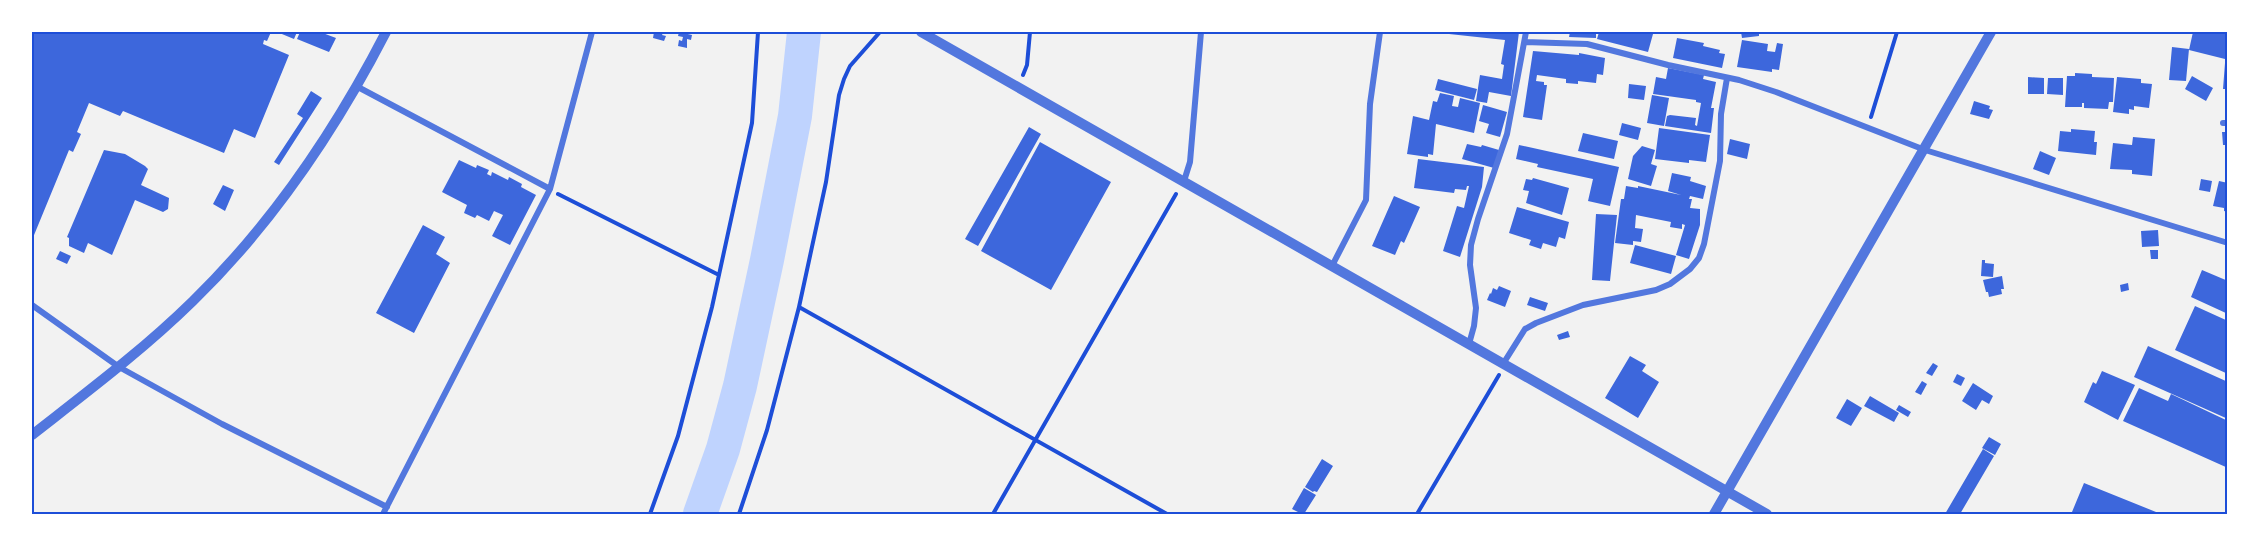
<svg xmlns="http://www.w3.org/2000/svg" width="2259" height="546" viewBox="0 0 2259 546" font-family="'Fira Sans',sans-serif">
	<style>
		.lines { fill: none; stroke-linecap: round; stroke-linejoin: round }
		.river { stroke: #bfd3fe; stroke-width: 34 }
		.building { fill: #3d67dc }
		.path { stroke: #1d4ed8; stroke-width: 4 }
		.minor { stroke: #5277de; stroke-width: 6 }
		.tertiary { stroke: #5277de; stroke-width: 10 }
		.neatline { fill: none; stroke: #1d4ed8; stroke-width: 2 }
	</style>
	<rect width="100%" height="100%" fill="#f2f2f2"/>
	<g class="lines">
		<path class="river" d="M700 514 723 449 740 386 767 260 795 116 804 32"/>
	</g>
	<path class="building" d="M32 32H271L267 41 264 40 263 44 289 55 255 138 234 129 224 153 123 111 120 116 89 103 77 132 81 134 73 152 69 150 32 240Z
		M277 32H297L294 39Z
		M300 32H320L336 38 329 52 297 39Z
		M654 32 658 33 669 32 668 34 663 33 662 35 666 36 664 41 653 38Z
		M679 32 692 35 691 40 687 39V48L678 46 679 40 682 41 683 37 678 36Z
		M1450 32H1519L1511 96 1489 92 1487 103 1476 101 1480 75 1502 79 1504 65 1501 64 1505 40 1449 34Z
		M1570 32H1596V38L1569 37Z
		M1599 32H1645L1653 34 1648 52 1597 39Z
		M1741 32H1759V36L1742 38Z
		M2193 32 2228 33 2225 59 2189 50Z
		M1677 38 1704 43 1703 46 1720 50 1719 53 1725 54 1722 68 1673 58Z
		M1742 40 1768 44 1767 51 1775 52 1777 43 1783 44 1779 70 1772 69V72L1737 67Z
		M2172 47 2189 49 2186 81 2169 80Z
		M1533 51 1579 55V53L1605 58 1603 75 1597 74 1596 83 1578 81V84L1566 83V79L1537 75 1536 81 1544 82V85H1547L1542 120 1523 117Z
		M2225 63H2228V89H2223Z
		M1668 68 1704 75 1703 79 1716 82 1711 108H1714L1711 133 1665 126 1667 116 1670 115 1696 118 1695 125 1697 126 1701 103 1696 102V100L1653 94 1656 77 1666 79Z
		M2075 73 2092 74V77L2114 78 2113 102H2109L2108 109 2084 108V103H2082V107H2065L2067 76H2075Z
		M2192 76 2213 88 2206 101 2185 89Z
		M2028 77 2044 78V94H2028Z
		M2117 77 2141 79V83L2152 84 2149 108 2134 106V110L2129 109V114L2113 112Z
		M2048 78H2063V95L2047 94Z
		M1438 79 1477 89 1474 100 1435 90Z
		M1629 84 1646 86 1644 100 1628 98Z
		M311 91 322 98 279 165 274 162 303 118 297 114Z
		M1440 93 1454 96 1452 106 1458 107 1460 98 1480 103 1474 133 1436 124 1433 155 1428 154V157L1407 154 1413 116 1429 120 1433 101 1437 102Z
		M1652 95 1669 98 1664 126 1647 123Z
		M1974 101 1990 106 1989 109 1993 110 1989 119 1970 114Z
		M1483 105 1507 112 1500 137 1486 133 1489 124 1479 121Z
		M1622 123 1641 128 1638 140 1619 135Z
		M1029 127 1041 134 978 246 965 239Z
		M1659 128 1710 135 1706 162 1689 160V163L1655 159Z
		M2071 129 2095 131 2094 142H2097L2096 155 2058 151 2060 131 2071 132Z
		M2225 129H2228V145H2223L2222 132H2225Z
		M1583 133 1618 141 1614 159 1578 151Z
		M2133 137 2155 139 2152 176 2132 174V170L2110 169 2113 143 2132 145Z
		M1730 139 1750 144 1747 159 1727 154Z
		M1040 142 1111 182 1051 290 981 251Z
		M1467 144 1481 147 1482 145 1499 150 1494 168 1462 159Z
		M1519 145 1619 167 1610 206 1588 201 1593 179 1537 167 1538 164 1516 159Z
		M1642 146 1655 150 1651 164 1657 166 1651 186 1628 179 1633 156Z
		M104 150 125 154 145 166 148 169 141 185 169 198 168 209 163 212 135 200 112 255 88 243 84 253 69 246V238L67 237Z
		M2040 151 2056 158 2049 175 2033 169Z
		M1418 159 1484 167 1482 187 1460 257 1443 251 1457 206 1464 208 1469 186H1467L1466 190 1455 189 1454 193 1414 188Z
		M459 160 476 168 477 165 489 170 487 174 491 176 492 172 508 180 509 177 522 184 521 187 536 195 510 245 492 236 503 215 494 211 489 221 477 215 475 218 464 213 467 205 442 192Z
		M1672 173 1691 177 1690 181 1706 186 1703 199 1690 196 1689 199H1692L1690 208 1700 209V225L1689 259 1676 255 1685 225 1682 224V229L1670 227 1671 222 1636 215 1635 228 1643 229 1641 242 1633 241V245L1615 243 1621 199H1624L1626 186 1638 188V186L1681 195 1668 191Z
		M1533 178 1569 188 1562 215 1526 203 1529 191 1523 190 1526 179 1532 180Z
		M2201 179 2212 181 2210 192 2199 190Z
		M2219 181 2228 183V212L2224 211V208L2213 206Z
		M223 185 234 190 225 211 213 204Z
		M1394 196 1420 207 1404 243 1401 241 1395 255 1372 246Z
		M1517 207 1569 222 1565 239 1559 237 1556 247 1543 243 1541 249 1529 245 1531 240 1509 233Z
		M1596 214 1617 215 1610 281 1592 280Z
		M423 225 445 237 436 254 450 263 414 333 376 313Z
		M2158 230 2159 246 2142 247 2141 231Z
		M1635 245 1676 256 1671 274 1630 263Z
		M2150 250H2158V259H2151Z
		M60 251 71 256 67 264 56 259Z
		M1982 260H1985V263L1994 264 1993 277 1981 276Z
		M2202 270 2228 281V314L2191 297Z
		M2002 276 2004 289H2001L2002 294 1989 297 1988 292H1986L1983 280Z
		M2128 283 2129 290 2121 292 2120 285Z
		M1499 286 1511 291 1505 307 1487 300 1490 293 1491 294 1493 288 1497 290Z
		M1530 297 1548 303 1545 311 1527 305Z
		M2195 306 2228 321V374L2175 350Z
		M1568 331 1570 337 1559 340 1557 335Z
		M2148 346 2228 382V419L2134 377Z
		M1630 356 1646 365 1642 371 1659 382 1638 418 1605 398Z
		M1933 363 1938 366 1932 376 1926 373Z
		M2102 371 2135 385 2118 420 2084 402 2093 382 2096 384Z
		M1957 374 1965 378 1961 386 1953 382Z
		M1922 381 1927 384 1921 395 1915 392Z
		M1973 383 1993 396 1989 404 1982 400 1976 410 1962 401Z
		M2139 388 2168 401 2171 394 2228 421V468L2123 421Z
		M1870 396 1899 413 1894 422 1864 406Z
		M1847 399 1862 408 1851 426 1836 418Z
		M1899 405 1911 412 1908 417 1896 410Z
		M1989 437 2001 444 1995 455 1982 448Z
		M1983 449 1994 456 1960 514H1945Z
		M1322 459 1333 466 1317 492 1314 491 1313 492 1305 487Z
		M2084 483 2161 514H2078L2072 512Z
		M1304 488 1316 495 1304 514H1302L1292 509Z"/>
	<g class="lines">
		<path class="path" d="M1023 75 1027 65 1030 32
			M1871 117 1897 32
			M558 194 719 275
			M799 307 1167 514
			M650 514 678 436 712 307 752 123 758 32
			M739 514 767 430 799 307 826 182 839 95 844 79 850 66 880 32
			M993 514 1176 194
			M1417 514 1499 375"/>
		<path class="minor" d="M1525 42 1587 44 1668 65 1739 80 1776 92 1925 150 2228 243
			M356 86 550 189
			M2223 123H2228
			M1184 181 1190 162 1201 32
			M1332 266 1366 200 1370 104 1380 32
			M32 305 119 367 222 424 387 507
			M1469 344 1474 326 1476 308 1470 265 1471 245 1478 219 1507 134 1526 32
			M1503 364 1525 329 1536 323 1583 305 1656 290 1670 284 1690 269 1699 258 1704 244 1720 161 1721 114 1727 78
			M383 514 550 189 592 32"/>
		<path class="tertiary" d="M921 32 1767 514
			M32 435C87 392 143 350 193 301 272 224 336 129 386 32
			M1714 514 1991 32"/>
	</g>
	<rect width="2259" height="546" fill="none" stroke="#ffffff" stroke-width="66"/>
	<rect x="33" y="33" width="2193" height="480" class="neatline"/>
</svg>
